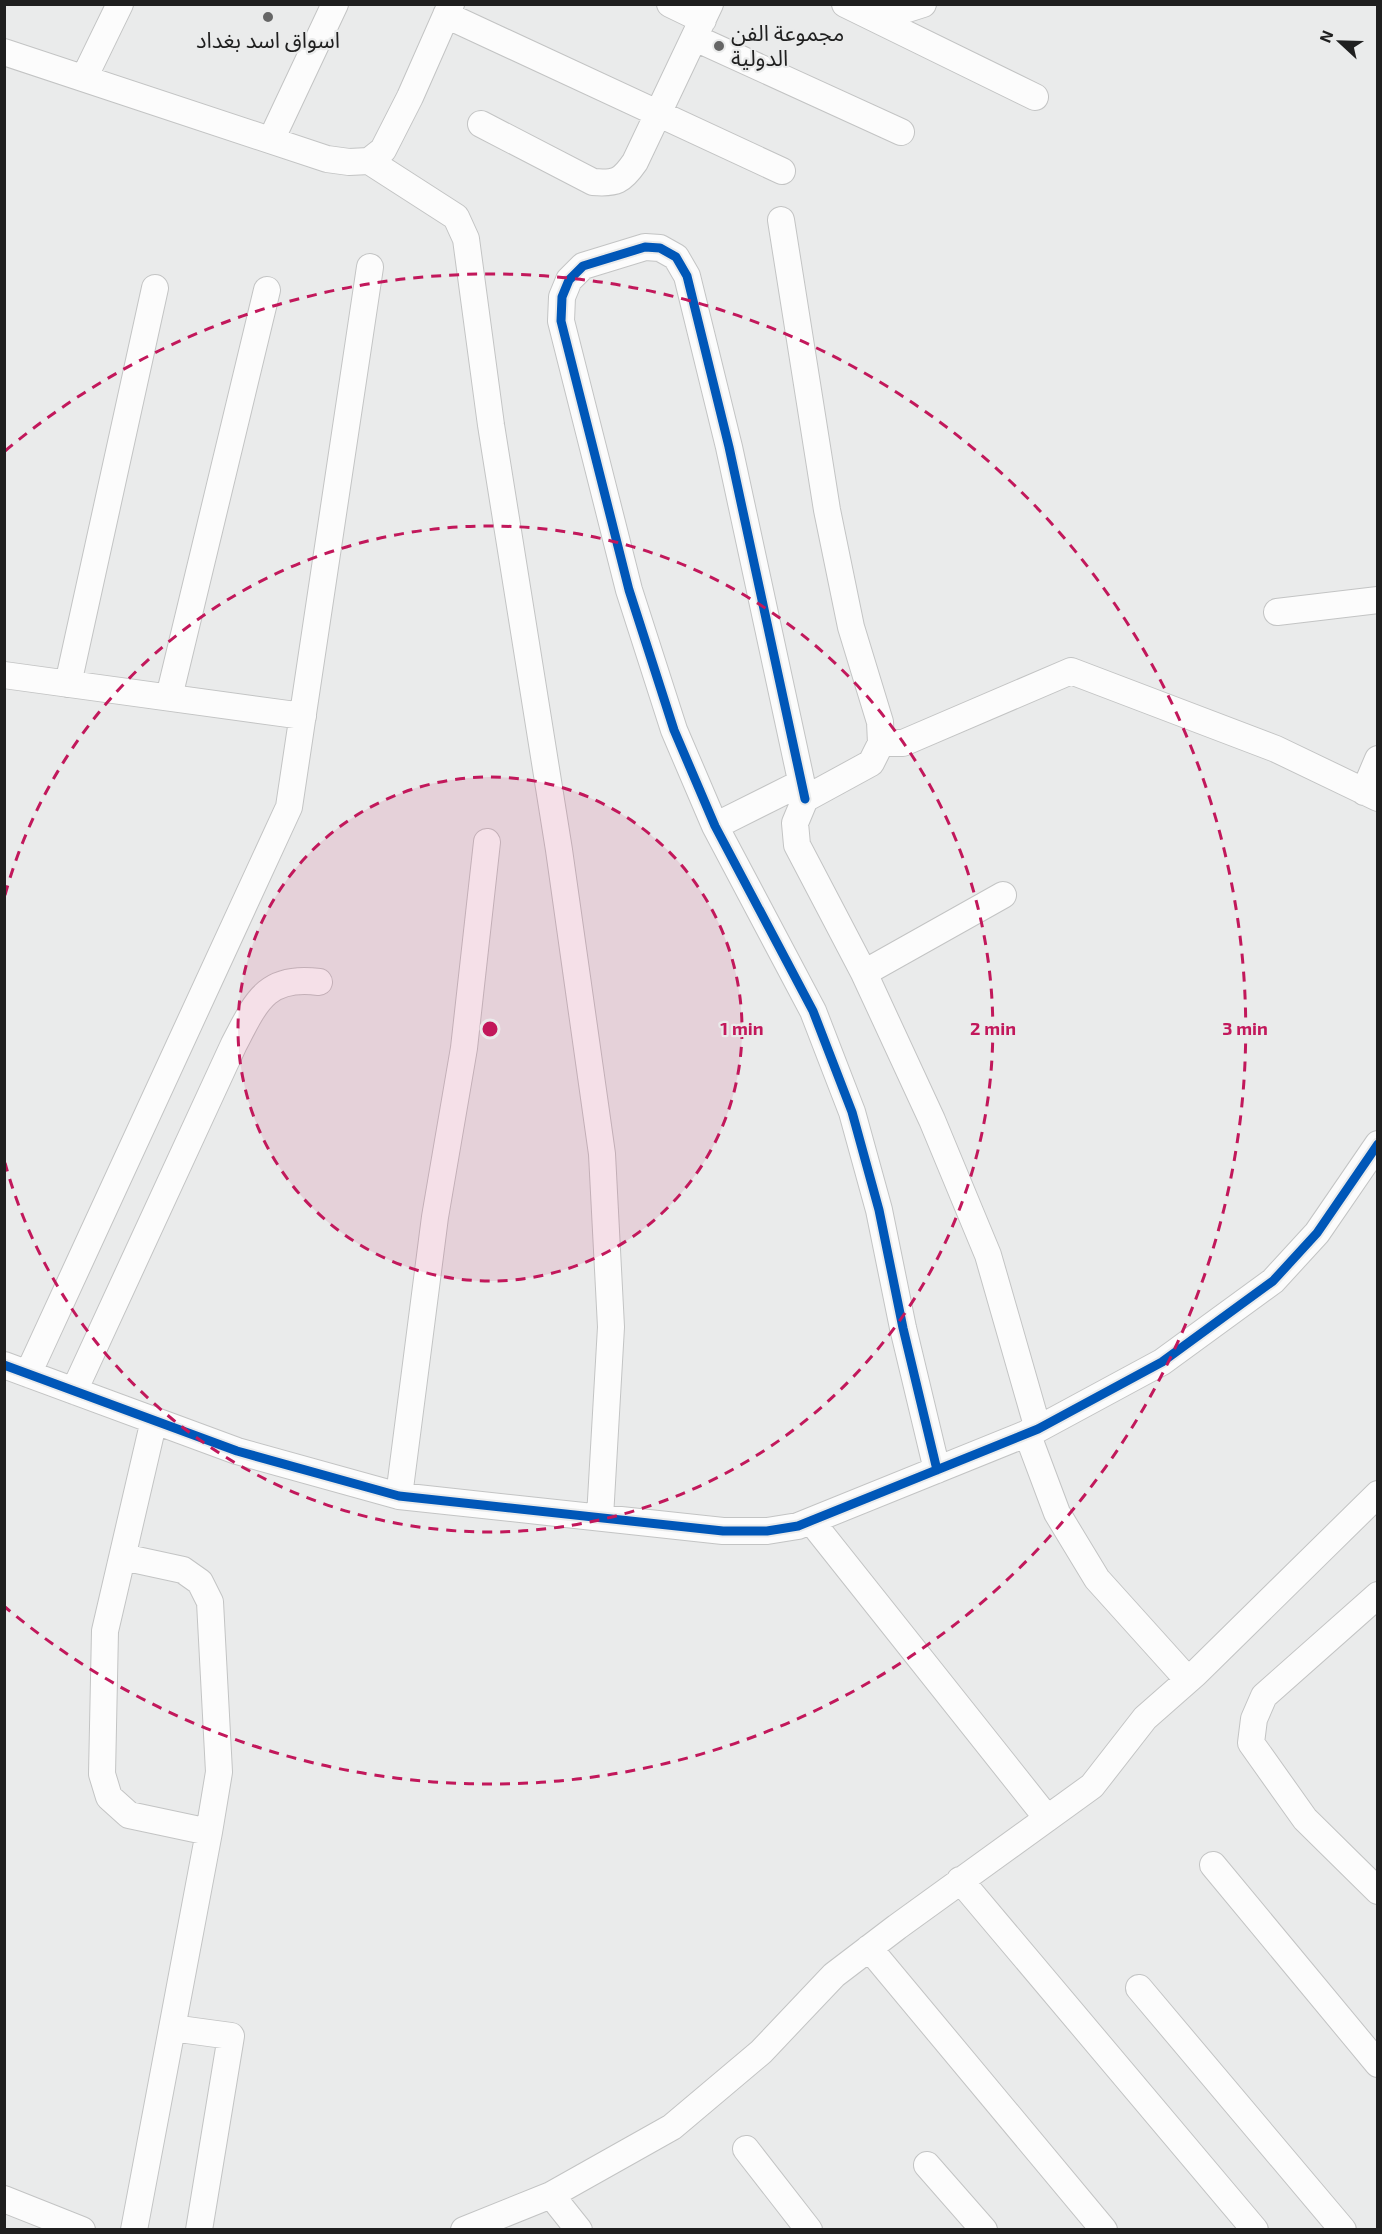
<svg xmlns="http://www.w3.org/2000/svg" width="1382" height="2234" viewBox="0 0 1382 2234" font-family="'Exo 2','Noto Sans Arabic',sans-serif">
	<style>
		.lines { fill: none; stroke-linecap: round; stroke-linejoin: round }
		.minor-casing { stroke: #c3c4c4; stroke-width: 28 }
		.minor { stroke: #fcfcfc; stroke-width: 26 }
		.cycleway-casing { stroke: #eaebeb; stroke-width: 13 }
		.cycleway { stroke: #0057b8; stroke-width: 9 }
		.ring { fill: none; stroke: #c2185b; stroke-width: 3; stroke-dasharray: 10 8 }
		.poi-dot { fill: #666; stroke: #eaebeb; stroke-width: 2 }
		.labels { text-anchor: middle; stroke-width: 4.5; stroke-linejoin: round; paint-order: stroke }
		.poi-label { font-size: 22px; fill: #1f1f1f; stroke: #eaebeb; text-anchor: start }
		.centre { fill: #c2185b; stroke: #eaebeb; stroke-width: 3 }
		.ring-label { font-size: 18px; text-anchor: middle; font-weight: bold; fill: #c2185b; stroke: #eaebeb; stroke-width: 4.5; stroke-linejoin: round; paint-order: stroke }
	</style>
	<rect width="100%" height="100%" fill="#eaebeb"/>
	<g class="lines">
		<defs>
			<path id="minor" d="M670 4 703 20
				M845 4 1035 97
				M446 15 782 171
				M876 19 923 4
				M695 38 901 132
				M4 52 327 159 349 162 369 161 383 150 410 97 451 4
				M84 78 120 4
				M481 124 593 182C616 184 622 181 635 162L710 4
				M271 140 335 4
				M369 161 456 217 466 239 491 425 559 850 602 1154 611 1327 600 1517
				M781 220 827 510 851 627 880 722 881 743 871 763 805 799 795 823 797 845 864 973 932 1120 988 1255 1038 1429
				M1277 612 1378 600
				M4 675 303 716
				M68 684 155 288
				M169 697 267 290
				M881 743H903L1071 671 1276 749 1378 798
				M1364 792 1378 759
				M805 799 729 447 687 276 676 257 660 248 645 247 583 266 569 280 562 297 561 321 629 590 674 730 715 826 813 1011 852 1112 879 1210 903 1328 937 1470
				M715 826 801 783
				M864 973 1003 895
				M4 1365 237 1451 399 1496 723 1531H767L798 1526 1038 1429 1162 1362 1273 1281 1317 1233 1378 1144
				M28 1374 289 807 370 267
				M74 1391 234 1044C256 1002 266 975 319 982
				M154 1420 105 1631 102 1774 109 1797 129 1815 209 1832
				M1027 1433 1057 1513 1097 1579 1188 1680
				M399 1496 435 1217 464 1048 487 842
				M811 1521 1047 1818
				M123 1557 183 1570 200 1582 210 1602 219 1772 209 1832 134 2230
				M1378 1595 1264 1696 1254 1719 1251 1743 1305 1819 1378 1891
				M1213 1865 1378 2064
				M960 1880 1255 2230
				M869 1948 1104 2230
				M1139 1988 1343 2230
				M172 2028 231 2036 199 2230
				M746 2149 809 2230
				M927 2165 984 2230
				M551 2195 579 2230
				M4 2199 82 2230
				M464 2230 551 2195 672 2127 761 2052 834 1975 897 1927 1092 1786 1145 1718 1195 1674 1378 1494"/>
		</defs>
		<use href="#minor" class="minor-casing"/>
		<use href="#minor" class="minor"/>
		<defs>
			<path id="cycleway" d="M805 799 729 447 687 276 676 257 660 248 645 247 583 266 569 280 562 297 561 321 629 590 674 730 715 826 813 1011 852 1112 879 1210 903 1328 937 1470
				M4 1365 237 1451 399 1496 723 1531H767L798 1526 1038 1429 1162 1362 1273 1281 1317 1233 1378 1144"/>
		</defs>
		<use href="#cycleway" class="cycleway-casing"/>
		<use href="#cycleway" class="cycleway"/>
	</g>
	<circle cx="490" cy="1029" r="252" fill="#c2185b" fill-opacity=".12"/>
	<g class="ring">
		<circle cx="490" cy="1029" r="252"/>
		<path d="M5 895A503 503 0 1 1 5 1163"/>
		<path d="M5 451A755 755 0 1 1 5 1607"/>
	</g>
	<g class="poi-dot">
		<circle cx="268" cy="17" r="6"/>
		<circle cx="719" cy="46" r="6"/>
	</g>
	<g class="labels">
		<g class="poi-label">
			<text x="731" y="41">مجموعة الفن<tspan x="731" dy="25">الدولية</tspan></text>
			<text x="268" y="48" text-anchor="middle">اسواق اسد بغداد</text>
		</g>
	</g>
	<circle cx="490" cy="1029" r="9" class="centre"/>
	<g class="ring-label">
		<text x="742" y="1035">1 min</text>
		<text x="993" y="1035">2 min</text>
		<text x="1245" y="1035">3 min</text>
	</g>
	<rect width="1382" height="2234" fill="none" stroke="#1f1f1f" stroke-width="12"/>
	<g transform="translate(1340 42) rotate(292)" stroke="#eaebeb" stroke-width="4.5" paint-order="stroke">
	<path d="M0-4.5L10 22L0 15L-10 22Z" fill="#1f1f1f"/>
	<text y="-9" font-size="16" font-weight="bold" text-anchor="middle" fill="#1f1f1f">N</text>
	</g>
</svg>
